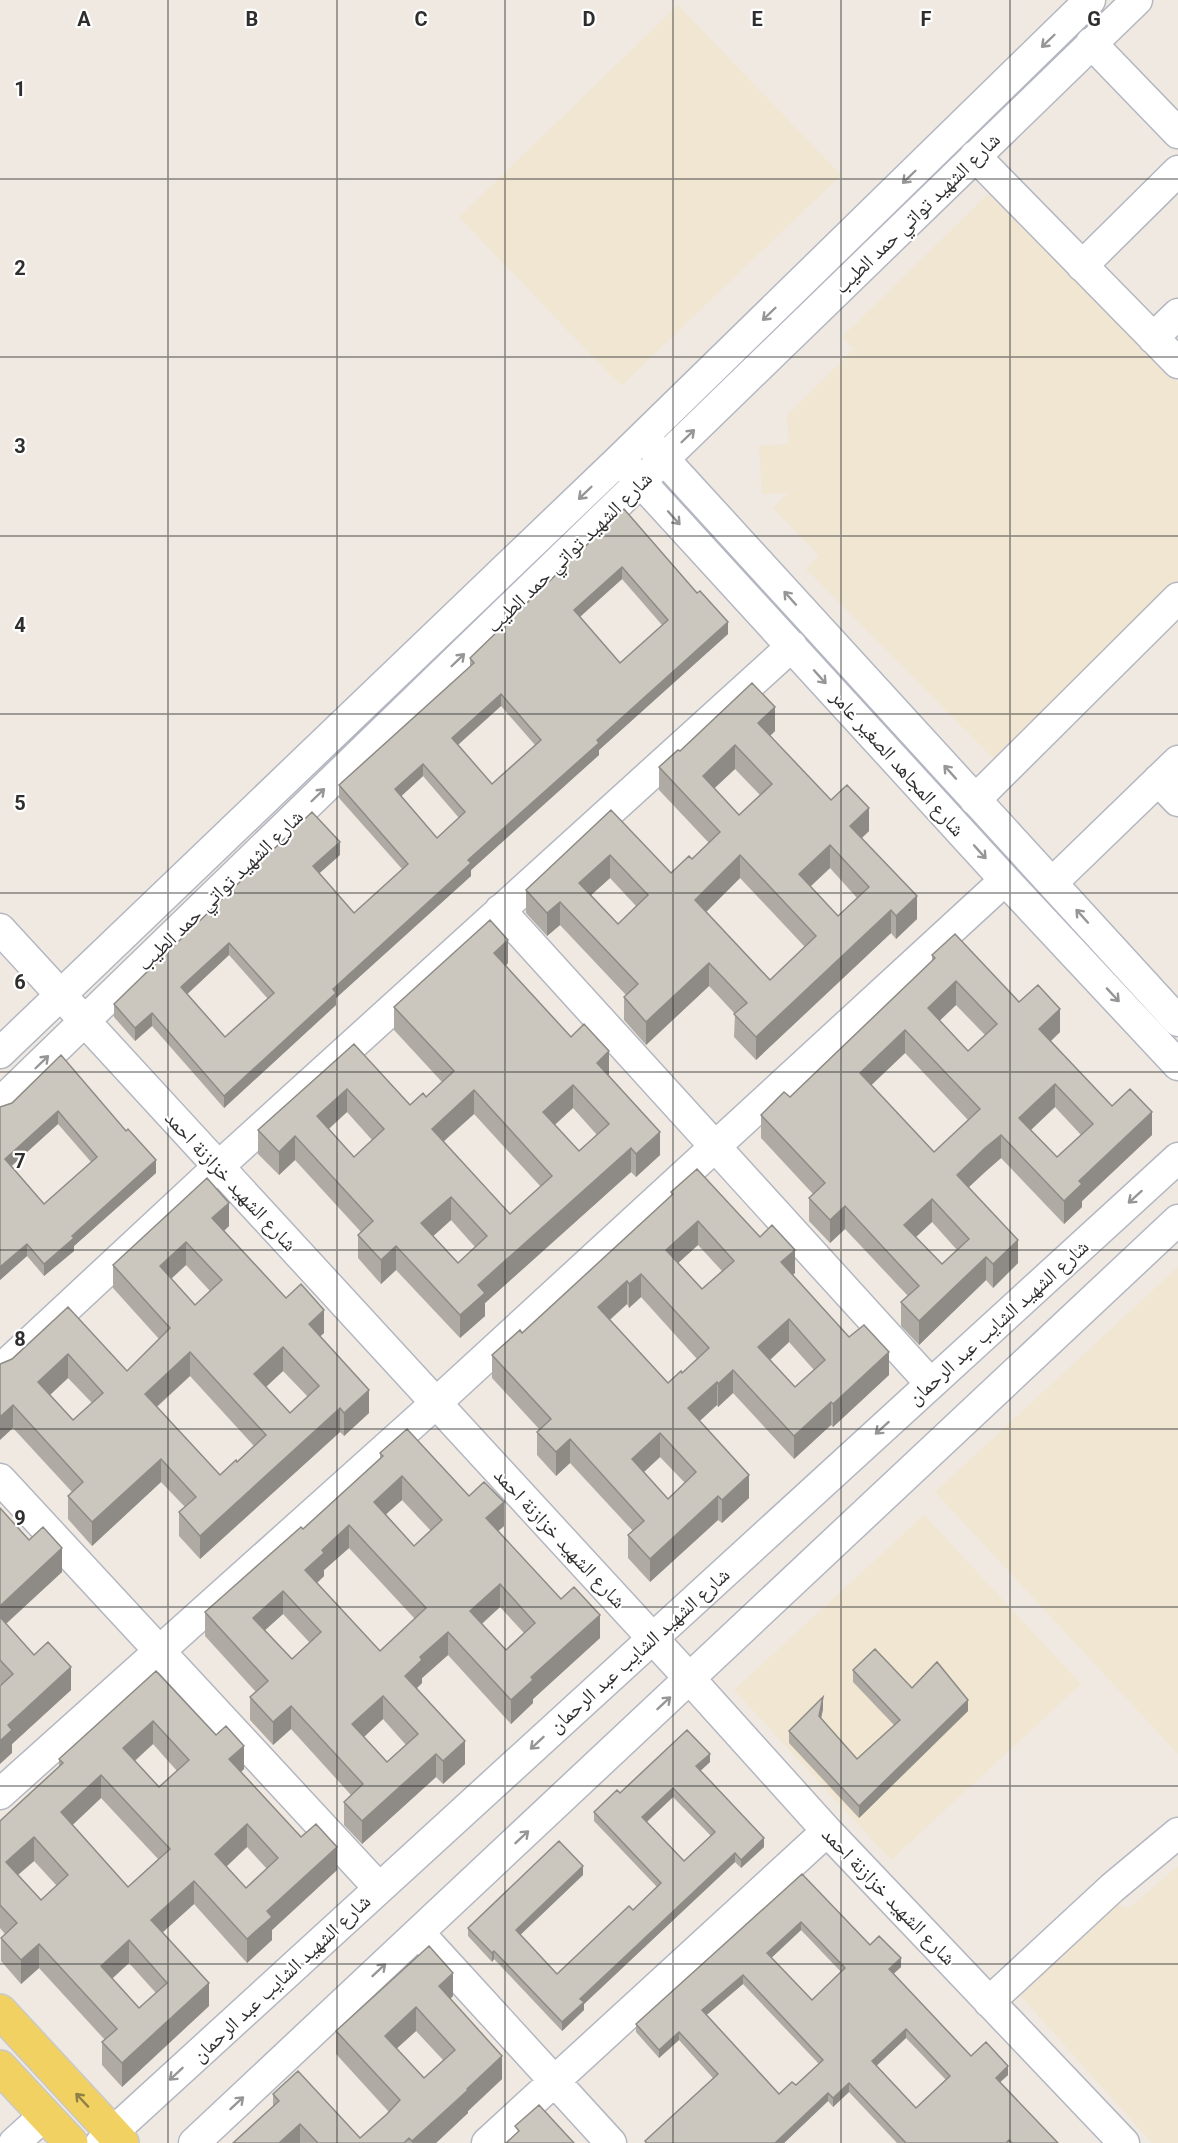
<svg xmlns="http://www.w3.org/2000/svg" width="1178" height="2143" viewBox="0 0 1178 2143" font-family="Roboto,'Noto Naskh Arabic',sans-serif">
	<style>
		.education { fill: #f0e6d1 }
		.lines { fill: none; stroke-linecap: round; stroke-linejoin: round }
		.minor-casing { stroke: #b4b7c1; stroke-width: 33 }
		.major-casing { stroke: #c9c9c9; stroke-width: 36 }
		.minor { stroke: #fff; stroke-width: 30 }
		.major { stroke: #f2d163; stroke-width: 33 }
		.wall { fill: #afaba4; fill-rule: evenodd }
		.shaded-wall { fill: #8e8b86 }
		.building { fill: #cbc7bf; stroke: #8e8b86; stroke-width: 1.5; fill-rule: evenodd }
		.oneway { stroke: #969696 }
		.oneway2 { stroke: #908048 }
		.grid { fill: none; stroke: #2e2e2e; stroke-width: 1.5; stroke-opacity: 0.55 }
		.labels { text-anchor: middle; stroke-width: 4.5; stroke-linejoin: round; paint-order: stroke }
		.street-label { font-size: 20px; fill: #2e2e2e; stroke: #fff }
		.grid-label { font-size: 20px; text-anchor: middle; font-weight: bold; fill: #2e2e2e; stroke: #fff; stroke-width: 4.5; stroke-linejoin: round; paint-order: stroke }
	</style>
	<rect width="100%" height="100%" fill="#efe9e1"/>
	<path class="education" d="M678 5 841 175 621 386 459 217Z
		M990 192 1178 383V581L996 761 806 569 819 555 773 508 788 493 762 494 759 446 789 444 787 415 854 349 842 337Z
		M1178 1267V1754L935 1492Z
		M924 1515 1081 1684 891 1860 734 1690Z
		M1178 1866V2143H1152L1018 1993 1111 1900 1128 1909Z"/>
	<g class="lines">
		<defs>
			<path id="minor" d="M1091 43 1178 133
				M975 156 1178 363
				M1082 266 1178 171
				M1153 338 1178 314
				M652 446 1178 1021
				M628 468 1005 880 1178 1065
				M1158 780 1178 801
				M975 800 1178 598
				M1052 883 1178 761
				M500 910 931 1384
				M0 929 690 1679 827 1831 1124 2143
				M0 1053 620 459 1090 0
				M0 1103 1137 0
				M0 1370 218 1167 792 646
				M0 1479 379 1888
				M0 1794 435 1404 1005 880
				M419 1933 611 2143
				M989 2002 1112 1888 1178 1833
				M14 2143 45 2115
				M101 2143 1178 1158
				M194 2143 1178 1220
				M487 2143 827 1831"/>
			<path id="major" d="M0 2011 122 2143
				M0 2067 71 2143"/>
		</defs>
		<use href="#minor" class="minor-casing"/>
		<use href="#major" class="major-casing"/>
		<use href="#minor" class="minor"/>
		<use href="#major" class="major"/>
	</g>
	<path class="wall" d="M624 509 728 634 599 750V755L471 870V876L336 998V1005L224 1108 152 1026 135 1041 114 1017V1004L340 855 319 873 354 913 402 869 339 798V785L470 666V658ZM622 579 662 625 620 663 580 617ZM501 706 535 745 492 784 458 745ZM423 776 459 818 437 838 401 796ZM229 955 268 999 225 1037 187 994Z
		M775 731 770 736 831 800 869 831 862 838 917 919 896 939 891 933 756 1060 734 1037 735 1014 709 986 646 1045 624 1020V997L626 995 560 925 547 936 526 913V890L611 810 671 873 692 859 709 843 659 790V767L680 751ZM735 769 760 795 739 815 714 788ZM830 868 857 898 838 916 810 887ZM610 878 636 906 618 924 591 895ZM740 878 805 947 770 980 706 912Z
		M932 955 1019 1002 1060 1032 1051 1041 1112 1106 1152 1135 1082 1201V1207L1064 1224 1001 1158 985 1172 969 1187 1018 1263 993 1288 986 1280 919 1345 901 1326V1302L908 1296 845 1229 830 1243 809 1221V1198L813 1194 761 1138V1115L790 1097 932 961ZM956 1005 985 1035 968 1051 939 1021ZM905 1053 968 1120 934 1152 871 1085ZM1055 1107 1081 1135 1057 1157 1031 1130ZM932 1222 957 1250 942 1264 916 1237Z
		M508 963 506 966 571 1037 609 1074 608 1076 660 1155 636 1177 631 1172 485 1303V1316L460 1338 396 1270 381 1284 358 1258V1235L361 1232 295 1160 279 1175 258 1154V1130L354 1044 410 1105 426 1097 442 1082 394 1030V1007ZM573 1108 597 1135 579 1151 555 1125ZM347 1112 372 1140 354 1157 329 1129ZM474 1114 541 1187 510 1214 443 1141ZM451 1220 475 1247 458 1263 433 1236Z
		M61 1055 156 1173 74 1246V1251L44 1276 27 1256 0 1280V1107L12 1103ZM58 1124 91 1162 44 1204 11 1166Z
		M671 1192 760 1237 795 1273 792 1275 849 1337 889 1375 833 1427 831 1425 794 1459 733 1393 718 1407 717 1405 699 1421 749 1498 722 1523 718 1520 650 1582 628 1558V1535L633 1531 570 1463 556 1476 537 1455V1432L540 1430 492 1378V1355L522 1333 671 1196ZM698 1245 722 1271 702 1289 678 1263ZM641 1297 697 1359 682 1373 668 1383 610 1320 627 1304 629 1308ZM789 1342 814 1370 795 1387 770 1360ZM660 1457 685 1483 668 1499 644 1472Z
		M229 1226 224 1231 286 1298 324 1333 320 1336 369 1413 344 1436 340 1432 200 1559 179 1536V1512L185 1507 161 1482 92 1546 68 1519V1496L72 1492 13 1428 12 1359 68 1307 127 1371 159 1339 113 1288V1265ZM186 1265 210 1291 195 1305 171 1279ZM283 1371 308 1397 290 1413 266 1387ZM190 1376 254 1446 237 1462 220 1475 157 1407ZM68 1378 92 1403 73 1420 50 1395Z
		M380 1453 469 1496 504 1526 498 1531 561 1599 600 1638 533 1699V1703L511 1724 448 1655 422 1678V1683L417 1688 465 1764 443 1784 436 1777 362 1844 344 1825V1802L351 1795 291 1729 273 1745 250 1720V1697L256 1692 205 1636V1612L303 1529 380 1458ZM402 1500 431 1531 414 1546 386 1514ZM349 1548 415 1619 380 1651 317 1583 324 1576V1570ZM500 1607 524 1633 506 1650 482 1624ZM283 1614 310 1643 292 1659 265 1630ZM383 1719 406 1745 387 1762 364 1737Z
		M0 1508 29 1540 62 1572 6 1624 34 1655 71 1690 12 1744V1753L1 1685 0 1684Z
		M853 1670 912 1688 968 1711 859 1818 789 1743V1731L823 1709 821 1718 857 1759 894 1725 853 1682Z
		M156 1671 244 1769 241 1772 301 1837 337 1870 272 1930V1940L247 1963 194 1904 162 1932 209 2006 122 2087 102 2065V2042L105 2040 39 1968 21 1984 1 1961V1938L5 1934 0 1928V1821L59 1767V1759ZM153 1744 177 1771 159 1787 135 1761ZM101 1798 158 1859 128 1887 72 1825ZM247 1847 267 1869 246 1888 226 1867ZM34 1861 57 1886 41 1900 18 1875ZM129 1963 156 1993 139 2008 112 1978Z
		M710 1762 700 1771 764 1847 741 1868 735 1862 584 2004V2010L562 2031 494 1959 492 1962 468 1936V1928L583 1875 520 1935 557 1974 633 1910 657 1887 594 1821V1812L620 1793ZM673 1797 711 1836 684 1861 647 1822Z
		M802 1874 870 1945 901 1967 893 1974 971 2056 1008 2075 1000 2082 1058 2143H897L849 2092 833 2107 828 2101 784 2143H645V2141L713 2078 679 2040 659 2058 636 2032V2024ZM801 1930 841 1972 812 2000 771 1958ZM743 1984 819 2064 796 2085 779 2094 706 2015ZM906 2038 946 2080 916 2108 876 2066Z
		M453 1996 450 1999 502 2079 468 2111V2113L436 2143H233L273 2107V2094L360 2138 389 2112 336 2054V2031ZM416 2031 443 2060 424 2078 396 2049Z"/>
	<path class="shaded-wall" d="M622 567V579L574 622V610Z
		M728 622V634L599 750V755L471 870V876L336 998V1005L224 1108V1096L333 989 468 860 597 740Z
		M501 694V706L452 750V738Z
		M775 707V731L758 747V723Z
		M735 745V769L703 799V776Z
		M423 764V776L395 802V789Z
		M869 808V831L850 849V826Z
		M340 842V855L313 879V866Z
		M830 845V868L799 897V874Z
		M610 855V878L579 906V883Z
		M740 855V878L695 923V900Z
		M917 896V919L896 939V916Z
		M560 902V925L547 936V913Z
		M891 910V933L756 1060V1037Z
		M508 940V963L494 977V953Z
		M229 943V955L181 1000V987Z
		M709 963V986L646 1045V1022Z
		M956 981V1005L928 1032V1008Z
		M1060 1009V1032L1039 1052V1029Z
		M152 1013V1026L135 1041V1028Z
		M905 1030V1053L860 1096V1073Z
		M609 1051V1074L597 1086V1063Z
		M1055 1084V1107L1019 1141V1118Z
		M573 1085V1108L543 1135V1112Z
		M347 1089V1112L317 1139V1116Z
		M474 1090V1114L432 1152V1129Z
		M58 1111V1124L5 1172V1159Z
		M1152 1112V1135L1082 1201V1207L1064 1224V1201L1079 1181Z
		M660 1132V1155L636 1177V1154Z
		M1001 1135V1158L985 1172 957 1198V1175L985 1148Z
		M295 1136V1160L279 1175V1152Z
		M631 1148V1172L485 1303V1316L460 1338V1315L478 1285Z
		M156 1160V1173L74 1246V1251L44 1276V1264L72 1236Z
		M451 1197V1220L421 1247V1223Z
		M932 1199V1222L904 1248V1225Z
		M229 1203V1226L212 1241V1218Z
		M845 1206V1229L830 1243V1220Z
		M698 1221V1245L666 1274V1250Z
		M1018 1240V1263L993 1288V1264Z
		M186 1242V1265L160 1289V1266Z
		M27 1244V1256L0 1280V1267Z
		M396 1246V1270L381 1284V1260Z
		M795 1250V1273L781 1286V1262Z
		M986 1257V1280L919 1345V1321Z
		M641 1274V1297L629 1308V1284Z
		M627 1281V1304L598 1330V1307Z
		M324 1310V1333L309 1347V1324Z
		M789 1319V1342L758 1371V1347Z
		M283 1347V1371L254 1398V1374Z
		M190 1352V1376L145 1417V1394Z
		M889 1352V1375L833 1427V1404Z
		M68 1354V1378L38 1406V1382Z
		M733 1370V1393L718 1407V1384Z
		M717 1382V1405L688 1432V1408Z
		M369 1390V1413L344 1436V1413Z
		M831 1402V1425L794 1459V1436Z
		M13 1405V1428L0 1440V1417Z
		M340 1408V1432L200 1559V1536Z
		M660 1433V1457L632 1483V1459Z
		M570 1439V1463L556 1476V1452Z
		M161 1459V1482L92 1546V1522Z
		M749 1475V1498L722 1523V1500Z
		M402 1476V1500L374 1525V1502Z
		M718 1496V1520L650 1582V1559Z
		M504 1502V1526L486 1542V1518Z
		M349 1525V1548L324 1570V1576L305 1594V1570L322 1550Z
		M62 1548V1572L0 1629V1606Z
		M500 1584V1607L470 1634V1611Z
		M283 1591V1614L253 1641V1618Z
		M600 1615V1638L533 1699V1703L511 1724V1700L531 1677Z
		M448 1632V1655L422 1678V1683L405 1699V1676L420 1657Z
		M71 1667V1690L12 1744V1753L0 1764V1741L8 1725Z
		M383 1696V1719L352 1748V1724Z
		M823 1697V1709L819 1728V1716Z
		M968 1700V1711L859 1818V1806Z
		M291 1706V1729L273 1745V1722Z
		M153 1721V1744L123 1771V1748Z
		M465 1741V1764L443 1784V1761Z
		M244 1746V1769L229 1782V1759Z
		M436 1754V1777L362 1844V1821Z
		M710 1754V1762L696 1775V1766Z
		M101 1775V1798L61 1836V1812Z
		M673 1788V1797L642 1826V1817Z
		M247 1824V1847L215 1877V1854Z
		M34 1837V1861L6 1885V1862Z
		M764 1838V1847L741 1868V1860Z
		M337 1847V1870L272 1930V1940L247 1963V1939L267 1911Z
		M735 1853V1862L584 2004V2010L562 2031V2022L580 1999Z
		M583 1866V1875L516 1939V1930Z
		M194 1881V1904L151 1943V1920Z
		M801 1922V1930L767 1962V1953Z
		M129 1940V1963L101 1989V1966Z
		M39 1944V1968L21 1984V1960Z
		M494 1951V1959L492 1962V1953Z
		M901 1958V1967L889 1978V1969Z
		M453 1973V1996L439 2010V1986Z
		M743 1975V1984L702 2019V2010Z
		M209 1983V2006L122 2087V2063Z
		M416 2007V2031L385 2059V2036Z
		M906 2029V2038L872 2070V2061Z
		M679 2032V2040L659 2058V2050Z
		M502 2056V2079L468 2111V2113L436 2143H412V2141Z
		M1008 2066V2075L996 2086V2078Z
		M849 2083V2092L833 2107V2098Z
		M828 2093V2101L784 2143H775Z
		M300 2124V2143H279Z"/>
	<path class="building" d="M624 509 697 593 700 591 728 622 597 740 599 743 468 860 471 863 333 989 336 993 224 1096 152 1013 135 1028 114 1004 312 812 340 842 313 866 354 913 408 864 339 785 474 663 470 658ZM622 567 668 620 620 663 574 610ZM501 694 541 740 492 784 452 738ZM423 764 465 812 437 838 395 789ZM229 943 274 993 225 1037 181 987Z
		M752 683 775 707 758 723 831 800 847 785 869 808 850 826 917 896 896 916 891 910 756 1037 734 1014 747 1003 709 963 646 1022 624 997 638 984 560 902 547 913 526 890 611 810 671 873 689 856 692 859 720 832 659 767 678 750 680 751ZM735 745 772 784 739 815 703 776ZM830 845 869 887 838 916 799 874ZM610 855 648 895 618 924 579 883ZM740 855 816 936 770 980 695 900Z
		M490 920 508 940 494 953 571 1037 584 1024 609 1051 597 1063 660 1132 636 1154 631 1148 478 1285 485 1293 460 1315 396 1246 381 1260 358 1235 373 1221 295 1136 279 1152 258 1130 354 1044 410 1105 423 1093 426 1097 454 1071 394 1007ZM573 1085 609 1124 579 1151 543 1112ZM347 1089 384 1129 354 1157 317 1116ZM474 1090 552 1176 510 1214 432 1129ZM451 1197 487 1236 458 1263 421 1223Z
		M955 934 1019 1002 1038 985 1060 1009 1039 1029 1112 1106 1130 1089 1152 1112 1079 1181 1082 1184 1064 1201 1001 1135 985 1148 957 1175 1018 1240 993 1264 986 1257 919 1321 901 1302 919 1286 845 1206 830 1220 809 1198 825 1183 761 1115 784 1092 790 1097 935 958 932 955ZM956 981 997 1024 968 1051 928 1008ZM905 1030 980 1109 934 1152 860 1073ZM1055 1084 1093 1124 1057 1157 1019 1118ZM932 1199 969 1239 942 1264 904 1225Z
		M61 1055 126 1131 128 1129 156 1160 72 1236 74 1238 44 1264 27 1244 0 1267V1107L12 1103ZM58 1111 97 1157 44 1204 5 1159Z
		M697 1169 760 1237 772 1225 795 1250 781 1262 849 1337 864 1325 889 1352 833 1404 831 1402 794 1436 733 1370 718 1384 717 1382 688 1408 749 1475 722 1500 718 1496 650 1559 628 1535 644 1521 570 1439 556 1452 537 1432 551 1419 492 1355 520 1330 522 1333 673 1194 671 1192ZM698 1221 734 1261 702 1289 666 1250ZM641 1274 709 1348 682 1373 681 1371 668 1383 598 1307 627 1281 629 1284ZM789 1319 825 1360 795 1387 758 1347ZM660 1433 696 1472 668 1499 632 1459Z
		M207 1178 229 1203 212 1218 286 1298 301 1284 324 1310 309 1324 369 1390 344 1413 340 1408 200 1536 179 1512 196 1497 161 1459 92 1522 68 1496 83 1482 13 1405 0 1417V1364L12 1359 68 1307 127 1371 170 1328 113 1265ZM186 1242 222 1280 195 1305 160 1266ZM283 1347 319 1386 290 1413 254 1374ZM190 1352 266 1435 237 1462 236 1460 220 1475 145 1394ZM68 1354 103 1393 73 1420 38 1382Z
		M407 1429 469 1496 484 1482 504 1502 486 1518 561 1599 574 1587 600 1615 531 1677 533 1680 511 1700 448 1632 420 1657 422 1660 405 1676 465 1741 443 1761 436 1754 362 1821 344 1802 363 1784 291 1706 273 1722 250 1697 268 1681 205 1612 301 1527 303 1529 383 1456 380 1453ZM402 1476 442 1520 414 1546 374 1502ZM349 1525 426 1608 380 1651 305 1570 324 1553 322 1550ZM500 1584 535 1623 506 1650 470 1611ZM283 1591 321 1632 292 1659 253 1618ZM383 1696 418 1734 387 1762 352 1724Z
		M0 1508 29 1540 43 1527 62 1548 0 1606Z
		M0 1617 34 1655 48 1642 71 1667 8 1725 12 1730 0 1741V1686L13 1674 0 1660Z
		M875 1649 912 1688 937 1662 968 1700 859 1806 789 1731 823 1697 819 1716 857 1759 900 1720 853 1670Z
		M156 1671 216 1735 226 1726 244 1746 229 1759 301 1837 316 1824 337 1847 267 1911 272 1917 247 1939 194 1881 151 1920 209 1983 122 2063 102 2042 117 2029 39 1944 21 1960 1 1938 17 1923 0 1905V1821L63 1763 59 1759ZM153 1721 189 1760 159 1787 123 1748ZM101 1775 170 1849 128 1887 61 1812ZM247 1824 278 1858 246 1888 215 1854ZM34 1837 68 1875 41 1900 6 1862ZM129 1940 167 1983 139 2008 101 1966Z
		M687 1730 710 1754 696 1766 764 1838 741 1860 735 1853 580 1999 584 2002 562 2022 494 1951 492 1953 468 1928 559 1841 583 1866 516 1930 557 1974 629 1906 633 1910 661 1883 594 1812 617 1790 620 1793ZM673 1788 715 1832 684 1861 642 1817Z
		M802 1874 870 1945 879 1936 901 1958 889 1969 971 2056 986 2042 1008 2066 996 2078 1058 2143H1012L1009 2140 1006 2143H906L849 2083 833 2098 828 2093 775 2143H647L645 2141 718 2074 679 2032 659 2050 636 2024ZM801 1922 845 1968 812 2000 767 1953ZM743 1975 823 2060 796 2085 792 2082 779 2094 702 2010ZM906 2029 950 2076 916 2108 872 2061Z
		M429 1946 453 1973 439 1986 502 2056 467 2089 468 2090 412 2141 409 2138 404 2143H318L300 2124 279 2143H233L279 2101 273 2094 298 2071 360 2138 387 2114 400 2100 336 2031ZM416 2007 455 2050 424 2078 385 2036Z
		M539 2105 574 2143H506L519 2131 515 2126Z"/>
	<defs><path id="oneway-shaft" d="M-6 0H5M1.5-3L5.5 0L1.5 3" fill="none" stroke-width="1.6" stroke-linecap="round" stroke-linejoin="round" transform="scale(1.5)"/></defs>
	<g class="oneway">
		<use href="#oneway-shaft" transform="translate(1048 41) rotate(136)"/>
		<use href="#oneway-shaft" transform="translate(909 177) rotate(136)"/>
		<use href="#oneway-shaft" transform="translate(769 314) rotate(136)"/>
		<use href="#oneway-shaft" transform="translate(688 436) rotate(-44)"/>
		<use href="#oneway-shaft" transform="translate(585 493) rotate(136)"/>
		<use href="#oneway-shaft" transform="translate(674 518) rotate(48)"/>
		<use href="#oneway-shaft" transform="translate(790 598) rotate(-132)"/>
		<use href="#oneway-shaft" transform="translate(458 660) rotate(-44)"/>
		<use href="#oneway-shaft" transform="translate(820 677) rotate(48)"/>
		<use href="#oneway-shaft" transform="translate(950 772) rotate(-132)"/>
		<use href="#oneway-shaft" transform="translate(318 795) rotate(-44)"/>
		<use href="#oneway-shaft" transform="translate(980 852) rotate(48)"/>
		<use href="#oneway-shaft" transform="translate(1082 916) rotate(-132)"/>
		<use href="#oneway-shaft" transform="translate(1113 995) rotate(47)"/>
		<use href="#oneway-shaft" transform="translate(42 1062) rotate(-44)"/>
		<use href="#oneway-shaft" transform="translate(1135 1197) rotate(138)"/>
		<use href="#oneway-shaft" transform="translate(882 1428) rotate(138)"/>
		<use href="#oneway-shaft" transform="translate(664 1703) rotate(-43)"/>
		<use href="#oneway-shaft" transform="translate(537 1743) rotate(137)"/>
		<use href="#oneway-shaft" transform="translate(522 1837) rotate(-43)"/>
		<use href="#oneway-shaft" transform="translate(379 1970) rotate(-43)"/>
		<use href="#oneway-shaft" transform="translate(176 2074) rotate(137)"/>
		<use href="#oneway-shaft" transform="translate(237 2103) rotate(-43)"/>
	</g>
	<use class="oneway2" href="#oneway-shaft" transform="translate(82 2100) rotate(-133)"/>
	<path class="grid" d="M168 0V2143M337 0V2143M505 0V2143M673 0V2143M841 0V2143M1010 0V2143M0 179H1178M0 357H1178M0 536H1178M0 714H1178M0 893H1178M0 1072H1178M0 1250H1178M0 1429H1178M0 1607H1178M0 1786H1178M0 1964H1178"/>
	<g class="labels">
		<g class="street-label">
			<text transform="translate(917 213) rotate(-44)" y="7">شارع الشهيد تواتي حمد الطيب</text>
			<text transform="translate(569 552) rotate(-44)" y="7">شارع الشهيد تواتي حمد الطيب</text>
			<text transform="translate(898 763) rotate(48)" y="7">شارع المجاهد الصغير عامر</text>
			<text transform="translate(220 890) rotate(-44)" y="7">شارع الشهيد تواتي حمد الطيب</text>
			<text transform="translate(231 1181) rotate(47)" y="7">شارع الشهيد خزازنة احمد</text>
			<text transform="translate(998 1322) rotate(-42)" y="7">شارع الشهيد الشايب عبد الرحمان</text>
			<text transform="translate(560 1538) rotate(47)" y="7">شارع الشهيد خزازنة احمد</text>
			<text transform="translate(639 1650) rotate(-42)" y="7">شارع الشهيد الشايب عبد الرحمان</text>
			<text transform="translate(889 1896) rotate(46)" y="7">شارع الشهيد خزازنة احمد</text>
			<text transform="translate(281 1978) rotate(-43)" y="7">شارع الشهيد الشايب عبد الرحمان</text>
		</g>
	</g>
	<g class="grid-label">
		<text x="84" y="26">A</text>
		<text x="252" y="26">B</text>
		<text x="421" y="26">C</text>
		<text x="589" y="26">D</text>
		<text x="757" y="26">E</text>
		<text x="926" y="26">F</text>
		<text x="1094" y="26">G</text>
		<text x="20" y="96">1</text>
		<text x="20" y="275">2</text>
		<text x="20" y="453">3</text>
		<text x="20" y="632">4</text>
		<text x="20" y="810">5</text>
		<text x="20" y="989">6</text>
		<text x="20" y="1168">7</text>
		<text x="20" y="1346">8</text>
		<text x="20" y="1525">9</text>
	</g>
</svg>
